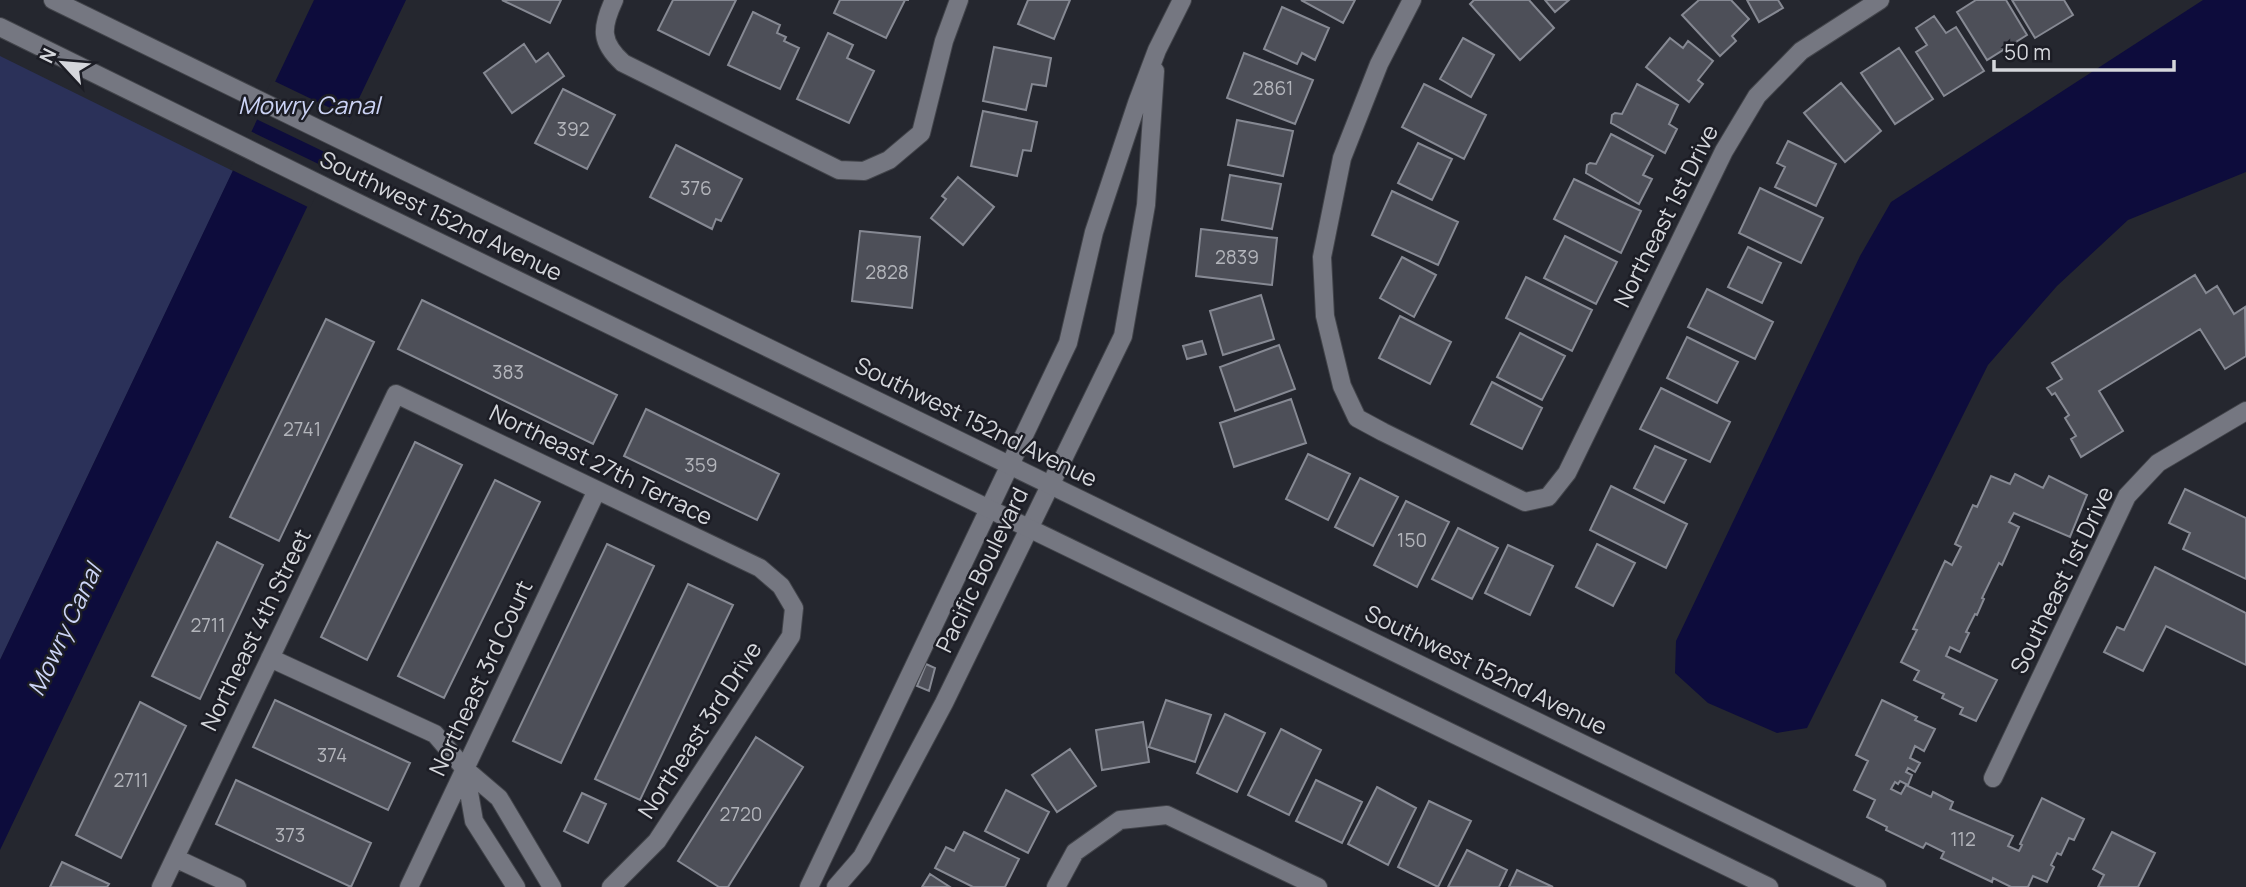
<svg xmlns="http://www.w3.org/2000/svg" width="2246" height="887" viewBox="0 0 2246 887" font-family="Manrope,sans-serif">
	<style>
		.green { fill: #2b3159 }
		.water { fill: #0d0c3c }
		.pier { fill: #25272f }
		.building { fill: #4d4f58; stroke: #868993; stroke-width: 2 }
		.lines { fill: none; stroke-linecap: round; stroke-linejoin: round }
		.minor-casing { stroke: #42444a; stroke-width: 20 }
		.tertiary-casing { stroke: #42444a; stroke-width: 20 }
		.minor { stroke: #757781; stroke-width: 18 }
		.tertiary { stroke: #757781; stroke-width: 18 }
		.labels { text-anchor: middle; stroke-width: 5; stroke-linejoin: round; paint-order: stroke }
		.number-label { font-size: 19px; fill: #b3b5bb }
		.street-label { font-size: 23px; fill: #d5d7dc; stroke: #1c1d25 }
		.water-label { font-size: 24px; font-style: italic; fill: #ccd4f6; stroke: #1c1d25 }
	</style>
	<rect width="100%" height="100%" fill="#25272f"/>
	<path class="green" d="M0 56 233 171 0 660Z"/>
	<path class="water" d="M314 0H406L0 850V660Z
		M2203 0H2246V172L2128 220 2057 286 1988 365 1807 728 1777 733 1708 703 1675 673 1676 641 1860 256 1891 202Z"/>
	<path class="pier" d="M272 80 353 119 335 157 254 118Z
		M248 130 329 169 310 208 230 169Z"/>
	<path class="building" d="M502 0H561L550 23Z
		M673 0H736L709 55 658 30Z
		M840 0H909H905L886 38 834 13Z
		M1028 0H1070L1054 39 1018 24Z
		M1301 0H1355L1343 23Z
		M1474 0H1529L1554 28 1520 60 1470 4Z
		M1545 0H1569L1555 12Z
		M1699 0H1731L1749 19 1732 36 1736 41 1720 56 1682 15Z
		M1747 0H1778L1783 8 1759 22Z
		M1976 0H2006L2027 35 1987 60 1957 12Z
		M2012 0H2064L2073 15 2035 38Z
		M1282 7 1329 28 1315 60 1302 53 1297 64 1264 49Z
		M753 12 780 25 777 33 786 37 784 41 799 48 780 89 728 65Z
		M1934 16 1946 33 1956 27 1984 71 1944 96 1916 52 1927 45 1916 28Z
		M828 33 853 45 847 58 874 71 849 123 797 99Z
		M1463 38 1494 55 1471 97 1440 79Z
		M1670 38 1683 48 1688 41 1713 61 1698 80 1703 84 1689 102 1646 67Z
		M524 44 536 62 548 53 564 76 512 113 484 73Z
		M994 47 1051 58 1046 86 1032 84 1026 110 983 101Z
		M1899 48 1933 99 1895 124 1861 73Z
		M1244 53 1313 80 1295 124 1227 98Z
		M1841 83 1881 131 1845 162 1804 113Z
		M1424 84 1486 115 1464 159 1402 127Z
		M1637 84 1678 105 1669 124 1677 129 1665 153 1611 123 1612 115 1615 113 1622 114Z
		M563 89 615 115 587 169 535 143Z
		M983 111 1037 122 1031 151 1023 150 1017 176 971 166Z
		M1237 120 1293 131 1283 176 1228 165Z
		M1611 134 1653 156 1643 175 1652 179 1639 204 1586 173 1587 165 1590 163 1596 164Z
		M1788 141 1836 164 1816 206 1775 187 1785 167 1777 163Z
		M1418 143 1452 159 1432 200 1398 183Z
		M676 145 742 179 721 221 716 219 712 229 650 197Z
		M1230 175 1281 184 1272 229 1222 220Z
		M958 177 994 207 963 245 931 218 946 199 942 196Z
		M1574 179 1641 211 1621 253 1554 219Z
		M1760 188 1823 218 1801 263 1739 233Z
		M1392 191 1458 222 1438 265 1372 235Z
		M1201 229 1277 238 1272 285 1196 276Z
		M860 231 920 237 912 308 852 301Z
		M1565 236 1617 262 1596 304 1544 278Z
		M1748 247 1781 263 1762 303 1728 287Z
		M1402 257 1436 275 1414 317 1380 298Z
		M2195 275 2206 293 2217 286 2234 314 2245 307 2246 356 2225 369 2200 329 2099 391 2123 431 2081 457 2071 439 2076 436 2065 418 2069 415 2055 393 2052 395 2047 388 2062 379 2052 363Z
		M1526 277 1592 310 1572 351 1506 318Z
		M1707 289 1773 322 1755 359 1688 327Z
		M1261 295 1274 339 1223 355 1210 311Z
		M422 300 617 395 593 444 398 349Z
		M1400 316 1451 342 1430 384 1379 358Z
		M326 319 374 342 279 541 230 517Z
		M1520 333 1565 356 1542 400 1497 377Z
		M1687 337 1738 362 1717 403 1667 378Z
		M1202 341 1206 354 1187 359 1183 346Z
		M1279 345 1295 389 1235 411 1220 367Z
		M1492 382 1542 408 1522 449 1471 424Z
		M1661 388 1730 422 1710 462 1640 429Z
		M1291 399 1306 443 1234 467 1220 423Z
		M646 409 779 474 757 520 624 456Z
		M415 442 462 465 367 660 321 637Z
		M1655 446 1686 460 1664 503 1634 488Z
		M1308 454 1350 474 1328 520 1286 499Z
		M2015 474 2043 488 2049 476 2087 495 2070 537 2014 513 2009 522 2019 527 2002 565 1999 563 1982 598 1984 599 1977 615 1975 614 1966 632 1969 633 1960 652 1950 647 1946 656 1997 680 1976 721 1960 714 1963 708 1942 698 1944 694 1914 680 1919 671 1901 662 1917 630 1913 629 1945 561 1952 565 1961 547 1955 544 1973 505 1977 507 1991 476 2010 484Z
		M1360 478 1398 497 1373 546 1335 527Z
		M495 480 540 502 444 698 398 676Z
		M1611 486 1687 524 1666 568 1590 530Z
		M2185 489 2246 518V579L2183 549 2190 533 2169 523Z
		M1406 501 1449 522 1417 587 1374 565Z
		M1458 528 1498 548 1472 599 1432 579Z
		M217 542 263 565 200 699 152 676Z
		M607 544 654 566 561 763 513 741Z
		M1597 544 1635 563 1613 606 1576 587Z
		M1508 545 1553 566 1530 615 1485 593Z
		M2155 567 2246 613V665L2166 626 2143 671 2104 652 2117 627 2124 630Z
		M688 584 733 605 640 800 595 779Z
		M926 664 935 668 929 691 917 686Z
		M275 700 410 763 388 810 253 747Z
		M1166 700 1211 715 1195 762 1149 747Z
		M1882 700 1917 717 1915 720 1935 729 1924 751 1915 746 1910 758 1920 763 1915 772 1908 768 1906 772 1912 775 1908 785 1900 781 1898 784 1895 782 1891 789 1901 794 1906 785 1931 797 1933 792 1953 802 1950 809 2013 836 2008 846 2019 851 2022 845 2020 844 2042 798 2084 819 2074 840 2069 838 2061 855 2057 853 2051 865 2054 867 2047 882 2033 876 2028 887H2011L1993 878 1992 882 1941 858 1944 852 1926 843 1923 848 1886 830 1887 827 1867 817 1875 800 1854 790 1868 761 1856 755Z
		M140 702 186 726 121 858 76 835Z
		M1225 714 1265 733 1237 792 1197 773Z
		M1143 722 1149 762 1102 770 1096 730Z
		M1281 729 1321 750 1289 815 1248 795Z
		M756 737 803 767 728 887H719L678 861Z
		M1070 749 1096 786 1057 812 1032 775Z
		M236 780 371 843 351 887 216 824Z
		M1316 780 1362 802 1342 843 1296 821Z
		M1377 787 1416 808 1388 865 1348 844Z
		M1006 790 1049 812 1028 853 985 831Z
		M582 793 606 804 588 843 564 831Z
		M1429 801 1471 821 1438 887 1398 867Z
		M964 832 1019 859 1005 887H973L935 868 946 847 954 851Z
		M2112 832 2155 853 2138 887H2098L2104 875 2093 869Z
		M1467 850 1507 870 1499 887H1448Z
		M62 862 109 884 107 887H50Z
		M1517 870 1553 887H1509Z
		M930 874 950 887H922Z"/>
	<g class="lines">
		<defs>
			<path id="minor" d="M614 0C601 28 600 42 623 63L839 170 864 171 889 160 921 133 944 41 959 0
				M1412 0 1379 64 1342 158 1322 257 1325 316 1342 386 1357 418 1383 432 1525 502 1548 497 1567 473 1724 151 1757 96 1801 51 1880 0
				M270 658 435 734 465 769 499 798 552 887
				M465 769 474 821 516 887
				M1993 778 2127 496 2158 463 2246 411
				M175 858 237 887
				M161 887 396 394 760 568 781 586 794 608 791 636 657 841 611 887
				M409 887 597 490
				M809 887 1068 343 1094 232 1137 103 1157 50 1182 0
				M836 887 862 857 944 703 1123 336 1146 205 1155 71
				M1056 887 1075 852 1120 820 1167 815 1318 887"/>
			<path id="tertiary" d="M53 0 1877 887
				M0 27 354 201 1769 887"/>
		</defs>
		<use href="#minor" class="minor-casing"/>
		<use href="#tertiary" class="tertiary-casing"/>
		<use href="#minor" class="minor"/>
		<use href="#tertiary" class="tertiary"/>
	</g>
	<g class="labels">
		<g class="number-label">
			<text x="1273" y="95">2861</text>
			<text x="573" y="136">392</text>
			<text x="696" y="195">376</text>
			<text x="1237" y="264">2839</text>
			<text x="887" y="279">2828</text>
			<text x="508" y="379">383</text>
			<text x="302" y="436">2741</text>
			<text x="701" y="472">359</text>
			<text x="1412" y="547">150</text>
			<text x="208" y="632">2711</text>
			<text x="332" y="762">374</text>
			<text x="131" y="787">2711</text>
			<text x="741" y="821">2720</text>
			<text x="290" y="842">373</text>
			<text x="1963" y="846">112</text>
		</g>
		<g class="street-label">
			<text transform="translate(441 216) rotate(26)" y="8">Southwest 152nd Avenue</text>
			<text transform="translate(1666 216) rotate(-63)" y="8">Northeast 1st Drive</text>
			<text transform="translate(976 422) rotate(26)" y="8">Southwest 152nd Avenue</text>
			<text transform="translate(601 465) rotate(26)" y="8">Northeast 27th Terrace</text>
			<text transform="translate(982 570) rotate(-64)" y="8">Pacific Boulevard</text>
			<text transform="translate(2062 580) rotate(-64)" y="8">Southeast 1st Drive</text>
			<text transform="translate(256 630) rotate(-64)" y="8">Northeast 4th Street</text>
			<text transform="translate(1486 670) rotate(26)" y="8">Southwest 152nd Avenue</text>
			<text transform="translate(481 678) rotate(-65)" y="8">Northeast 3rd Court</text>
			<text transform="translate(700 730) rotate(-57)" y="8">Northeast 3rd Drive</text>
		</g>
		<g class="water-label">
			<text x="309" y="114">Mowry Canal</text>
			<text transform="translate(65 630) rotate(-65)" y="8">Mowry Canal</text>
		</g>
	</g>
	<g transform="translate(63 63) rotate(296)" stroke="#1c1d25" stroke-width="5" paint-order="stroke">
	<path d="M0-5L12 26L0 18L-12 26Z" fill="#d5d7dc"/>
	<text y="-10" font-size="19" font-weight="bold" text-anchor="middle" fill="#d5d7dc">N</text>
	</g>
	<path d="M1994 60v10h180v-10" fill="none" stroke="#d5d7dc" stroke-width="3.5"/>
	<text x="2004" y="60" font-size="21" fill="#d5d7dc" stroke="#1c1d25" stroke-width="5" paint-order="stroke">50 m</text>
</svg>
